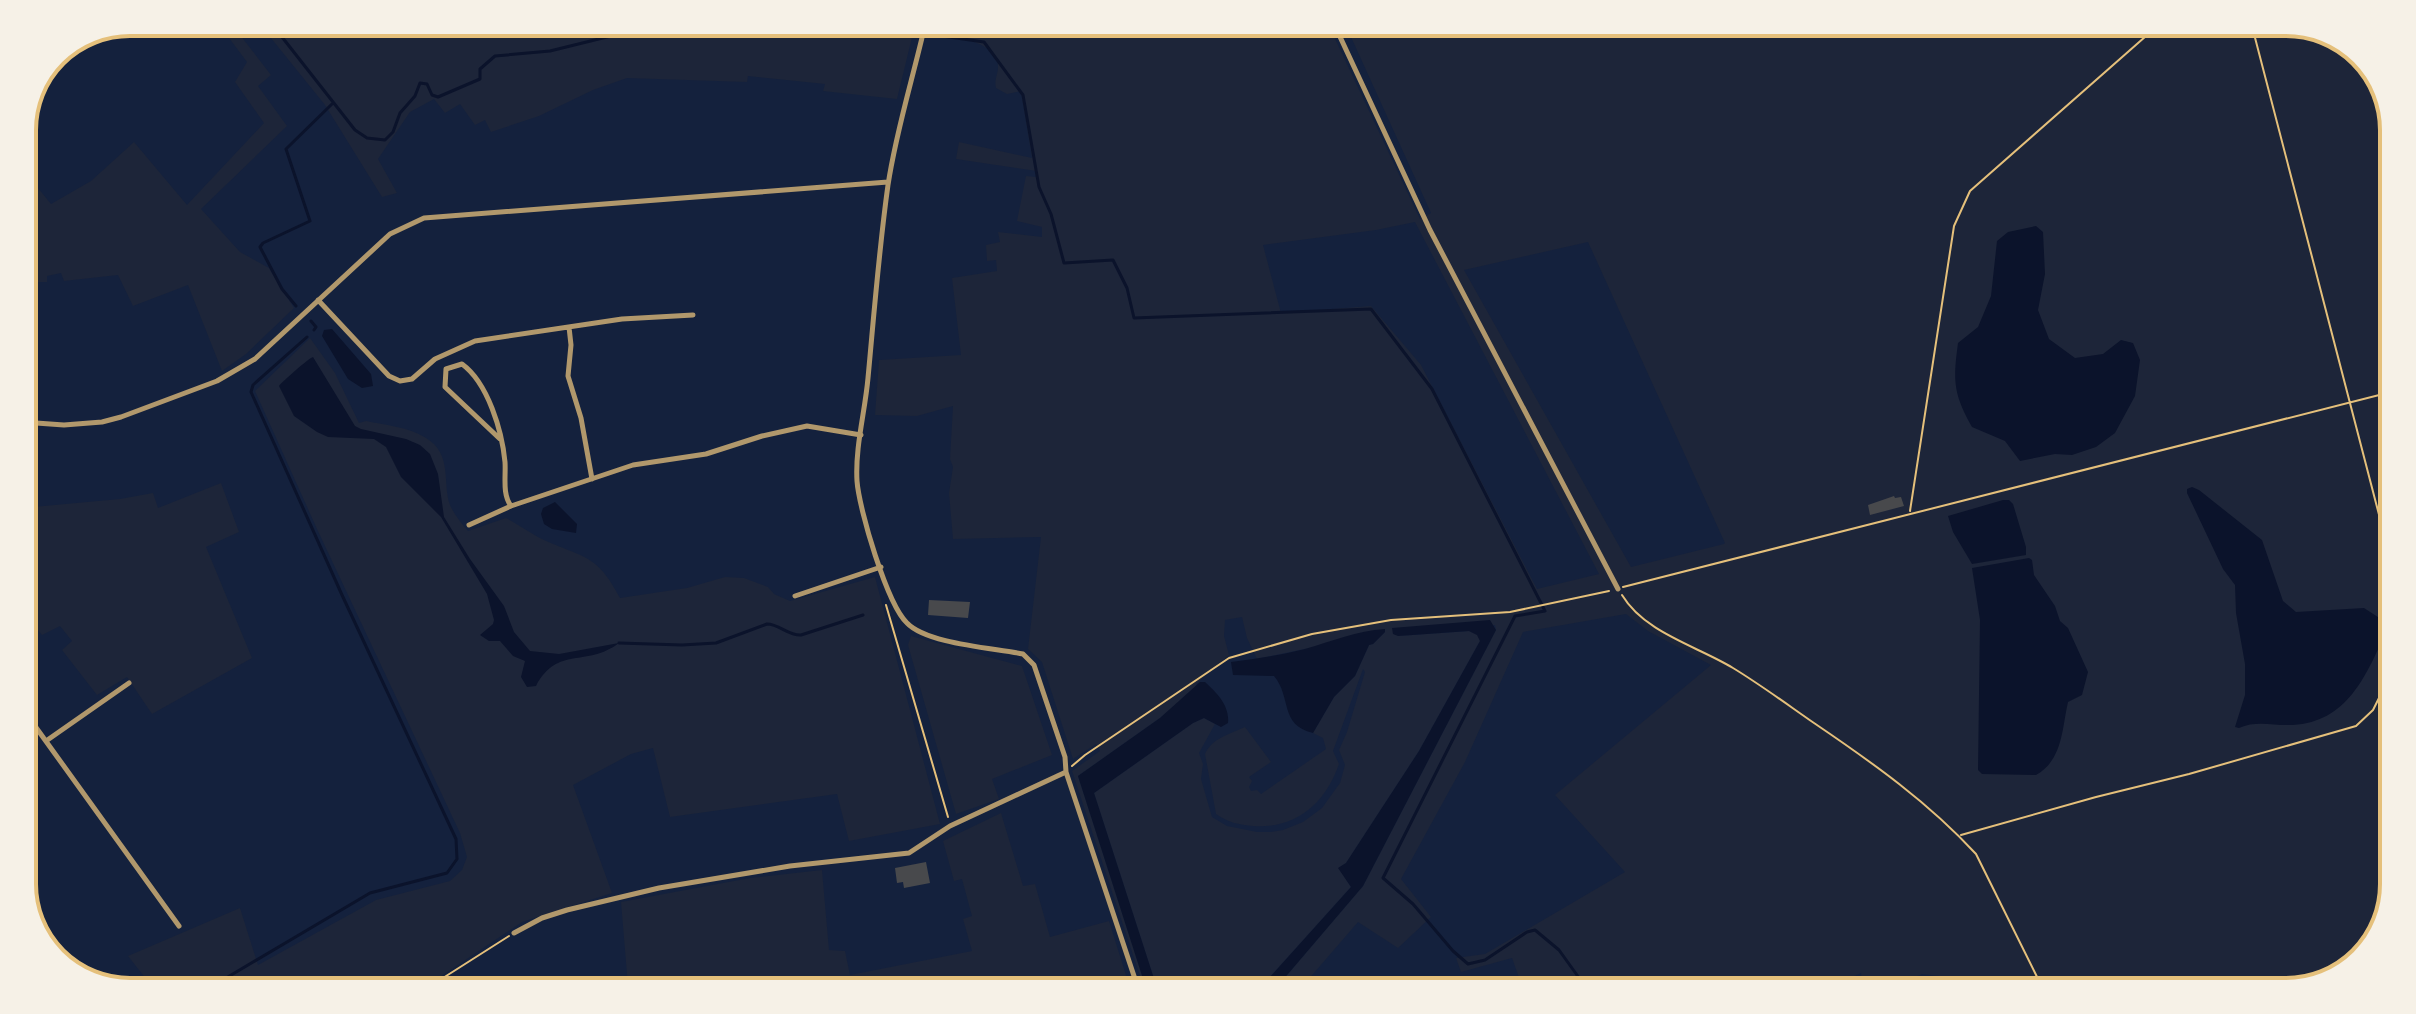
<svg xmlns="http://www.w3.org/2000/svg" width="2416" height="1014" viewBox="0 0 2416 1014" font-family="'DM Sans',sans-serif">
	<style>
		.green { fill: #1d2539; fill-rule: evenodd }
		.water { fill: #0b132b }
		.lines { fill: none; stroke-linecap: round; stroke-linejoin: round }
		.stream { stroke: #0b132b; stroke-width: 3 }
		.building { fill: #48494c }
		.path { stroke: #e5c07b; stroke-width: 2 }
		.minor { stroke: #b1986c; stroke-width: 5 }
		.rim { fill: none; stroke: #e5c07b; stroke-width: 4 }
	</style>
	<rect width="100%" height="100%" fill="#14213d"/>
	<path class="green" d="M217 22H230L271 75 258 86 287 126 201 209 240 252 269 268 294 308 246 354 222 371 188 285 133 306 118 275 64 281 61 273 47 276V282H22L28 197 38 188 51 204 91 181 134 142 187 205 264 123 235 82 247 62Z
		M258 22 915 25 897 99 823 91 825 84 748 76 747 82 627 78 593 90 539 116 491 132 485 120 475 125 460 104 445 113 434 99 410 112 378 159 397 193 382 197 325 105Z
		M975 25 1329 26 1420 219 1431 213 1346 26 2327 30 2372 65 2394 123 2386 925 2346 974 2286 992 1980 991 1978 988 1974 991H1945L1947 977 1922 974 1885 991 1867 990 1862 984 1861 973 1825 990 1523 989 1512 958 1461 972 1456 958 1485 954 1625 872 1555 795 1711 665 1648 631 1626 614 1523 632 1465 762 1401 879 1431 917 1398 948 1358 922 1301 988H1276L1363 886 1496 630 1495 625 1398 636 1469 631 1478 635 1480 641 1419 751 1346 863 1339 868 1351 887 1260 988H1157L1094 793 1193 723 1204 718 1215 724 1199 753 1203 764 1201 779 1212 817 1227 826 1257 832H1271L1283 830 1303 822 1322 808 1340 783 1345 765 1339 750 1347 732 1365 672 1363 669 1333 751 1339 764C1325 804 1296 829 1253 826 1239 825 1227 822 1216 814L1205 754C1212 738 1230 734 1245 727L1271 762 1249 777 1252 781 1249 787 1251 791 1257 790 1261 794 1326 749 1323 738 1313 733 1334 697 1355 676 1369 645 1373 644 1385 632 1257 659 1247 638 1242 617 1225 620 1224 636 1229 655 1196 684 1198 686 1160 718 1078 776 1146 988H1144L1072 771 1100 751 1096 744 1073 759 1042 662 1028 649 1041 537 953 539 949 493 953 467 950 459 953 406 917 416 875 415 879 360 961 355 952 278 997 271 996 260 987 261 986 245 1000 242 998 232 1042 237V227L1017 221 1026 176 1037 177V171L956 159 959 142 1032 158 1021 91 1007 94 996 88C994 79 998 75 998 67 999 52 981 44 969 40ZM1415 222 1599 574 1537 589 1421 365 1371 306 1281 313 1263 245 1376 230ZM1588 242 1725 543 1724 544 1631 567 1464 270Z
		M310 338 335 373 359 423 366 421C385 425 409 427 426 438 453 454 442 483 450 505 454 514 461 523 468 531L506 518C517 524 527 531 538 537 580 558 596 551 620 598L687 588 725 577 744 578 768 587 774 594 790 601 875 577 940 824 849 841 837 794 670 817 653 748 631 754 573 785 612 893 522 922 428 985 229 984 226 980 222 982 223 984H150L128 956 240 908 258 965 376 900 450 881 462 870 467 857 460 833 317 529 255 391Z
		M221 483 239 532 206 547 252 658 152 714 127 677 97 695 62 650 72 641 60 626 42 635 29 620 22 603V508L120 499 153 493 158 508Z
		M911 636 1022 666 1052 755 992 779 999 799 956 814 908 645Z
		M1001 813 1023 886 1035 884 1050 937 1109 921 1130 988 628 986 621 902 750 878 822 870 829 950 845 951 850 975 972 951 963 919 972 916 962 879 954 881 943 841Z"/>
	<path class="water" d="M2036 226 2043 232 2045 274 2038 310 2049 339 2075 358 2103 354 2121 340 2133 343 2140 360 2135 396 2115 433 2096 447 2072 455 2055 454 2020 461 2005 441 1972 427C1953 393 1953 381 1958 343L1978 327 1991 296 1997 241 2008 232Z
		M332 329 371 374 373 386 362 388 348 379 322 336 324 330Z
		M313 357 355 426 361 429 406 439 420 445 430 454 438 474 444 517 470 559 504 606 514 632 530 651 559 654 619 643C586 668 558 645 536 686L527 687 521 677 525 661 513 656 500 641H489L480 635 493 624 494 620 487 594 441 517 401 477 386 447 374 439 328 437 317 432 294 416 279 386C283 381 309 358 313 357Z
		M2192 487 2199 490 2262 540 2283 601 2296 612 2364 608 2384 621 2387 628 2385 634C2366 676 2347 722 2293 725 2273 726 2257 720 2239 728L2235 727 2245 695V664L2236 613 2235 585 2223 569 2187 493V489Z
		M2003 500H2009L2013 504 2026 547V555L1972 564 1953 532 1948 516Z
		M555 502 577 524 576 533 552 529 544 524 541 514 543 508Z
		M2029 558 2032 560 2034 575 2055 606 2060 621 2068 628 2088 672 2082 695 2068 702C2062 728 2063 760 2036 775L1982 774 1978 770 1980 620 1972 568Z
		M1490 620 1496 630 1363 886 1276 988H1260L1351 887 1338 868 1346 863 1419 751 1480 641 1477 635 1469 631 1398 636 1393 634 1392 628Z
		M1385 629V632L1373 644 1369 645 1355 676 1334 697 1313 733C1279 725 1292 697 1274 676L1233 675 1231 662C1256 659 1281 655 1305 649 1332 641 1357 631 1385 629Z
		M1200 682H1205C1217 693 1230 706 1228 723L1221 727 1204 718 1193 723 1094 793 1157 988H1146L1078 776 1160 718Z"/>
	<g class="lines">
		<path class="stream" d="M271 23 355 130 367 138 385 140 393 132 400 113 415 96 420 83 427 84 432 95 438 97 480 79V69L495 56 550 51 623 33 761 24
			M901 25 917 31
			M928 34 984 42 1023 95 1039 187 1051 214 1064 263 1113 260 1127 288 1134 318 1371 309 1432 389 1545 611 1515 616 1383 878 1413 904 1453 951 1468 964 1485 960 1527 932 1535 930 1559 950 1587 989
			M296 306 282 289 260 247 263 243 310 221 286 149 332 104
			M311 321 316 327 314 330
			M619 643 682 645 716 643 767 624C779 624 789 636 801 635L863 615
			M216 984 370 893 447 873 457 859 456 839 342 595 251 392 253 385 307 337"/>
	</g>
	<path class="building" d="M1894 496 1895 498 1901 497 1904 506 1870 515 1868 505Z
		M929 600 970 602 968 618 928 615Z
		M926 862 930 883 904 888 903 882 897 883 895 868Z"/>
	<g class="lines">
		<path class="path" d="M2253 30 2390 557
			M1910 511 1954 226 1970 191 2154 29
			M1623 587 2391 392
			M1622 595C1645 633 1697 646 1733 668 1761 685 1788 705 1814 723 1873 763 1928 802 1976 854L2044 991
			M886 605 948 817
			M1072 766 1085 755 1229 658 1312 634 1391 620 1510 612 1609 591
			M1961 835 2096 797 2189 774 2356 726 2373 710 2388 680
			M432 985 509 936"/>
		<path class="minor" d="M925 25C913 78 896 131 888 185 879 249 874 314 868 378 865 412 855 447 857 481 859 509 887 604 907 623 927 644 994 648 1023 654L1034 665 1065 757 1066 772 1138 988
			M1335 26 1430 230 1618 589
			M318 300 389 376 400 381 412 379 435 359 475 341 622 319 693 315
			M569 327 571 345 568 376 581 418 592 479
			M22 422 64 425 102 422 121 417 217 381 255 359 390 234 424 218 888 182
			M500 439 445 387 446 369 462 364C488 383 502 431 505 462 506 476 502 494 511 506
			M469 525 511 506 633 465 706 454 762 436 807 426 861 435
			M795 596 881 567
			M22 708 179 926
			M46 741 129 683
			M35 925 58 960
			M514 933 542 918 567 910 659 888 790 866 909 853 950 826 1066 772
			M58 960 80 971 88 983"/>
	</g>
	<path d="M0 0H2416V1014H0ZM130 36H2286A94 94 0 0 1 2380 130V884A94 94 0 0 1 2286 978H130A94 94 0 0 1 36 884V130A94 94 0 0 1 130 36Z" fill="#f6f1e7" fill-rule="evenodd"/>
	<path class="rim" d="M130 36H2286A94 94 0 0 1 2380 130V884A94 94 0 0 1 2286 978H130A94 94 0 0 1 36 884V130A94 94 0 0 1 130 36Z"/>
</svg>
